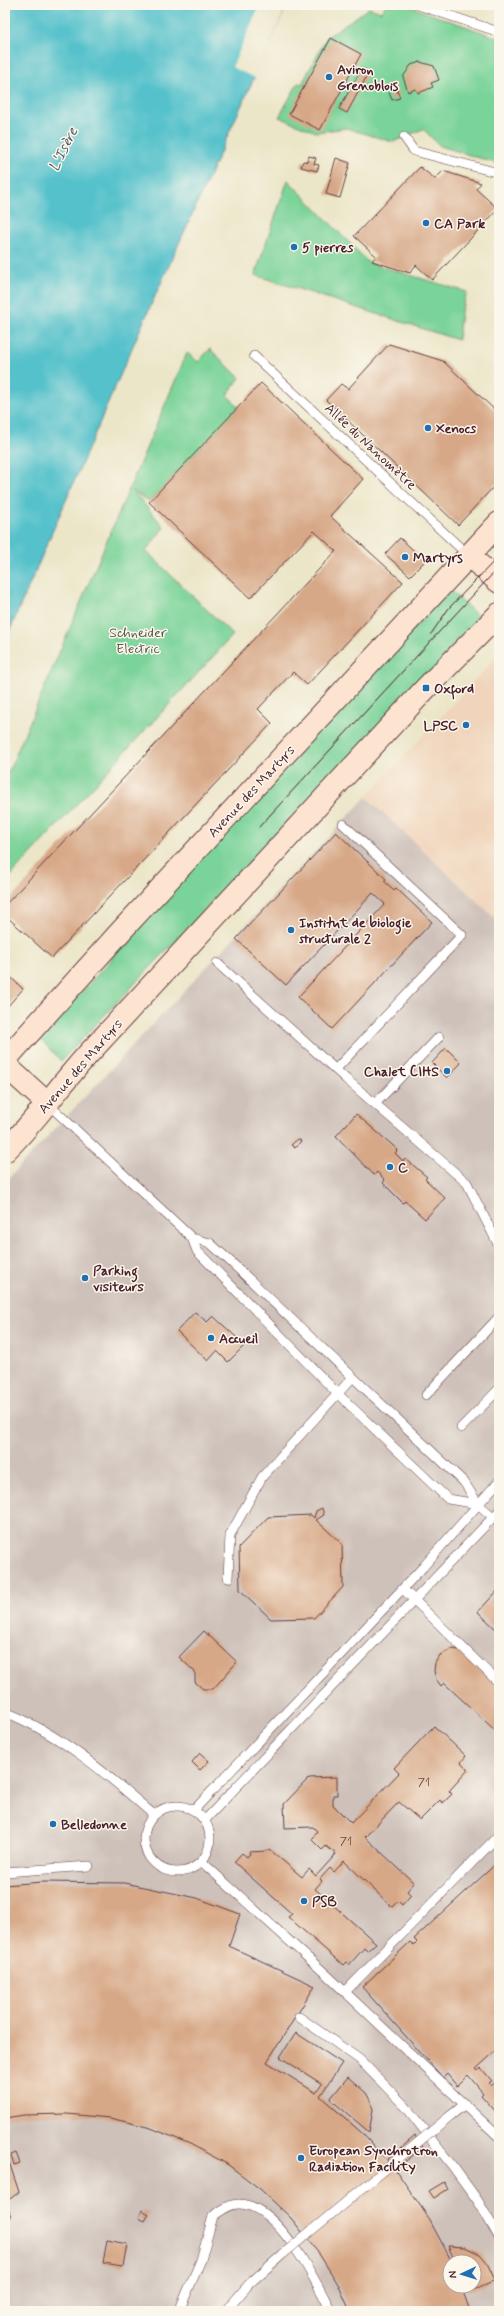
<svg xmlns="http://www.w3.org/2000/svg" width="504" height="2316" viewBox="0 0 504 2316" font-family="Mynerve,sans-serif">
	<style>
		.built { fill: #f0d5bc }
		.industrial { fill: #cec1b9; fill-rule: evenodd }
		.green { fill: #7ad399; stroke: #627962 }
		.water { fill: #54c1cb; stroke: #4f707b }
		.pier { fill: #ece6c9 }
		.building { fill: #d7a887 }
		.lines { fill: none; stroke-linecap: round; stroke-linejoin: round }
		.service-casing { stroke: #623d43; stroke-width: 10 }
		.secondary-casing { stroke: #623d43; stroke-width: 24 }
		.service { stroke: #fff; stroke-width: 9 }
		.secondary { stroke: #fde4d1; stroke-width: 22 }
		.tram { stroke: #4a1f2b; stroke-width: 1 }
		.service-bridge-casing { stroke: #623d43; stroke-width: 10; stroke-linecap: butt }
		.service-bridge { stroke: #fff; stroke-width: 9 }
		.poi-dot { fill: #1f6fb2; stroke: #fbf7ec; stroke-width: 1.5 }
		.labels { text-anchor: middle; stroke-width: 3; stroke-linejoin: round; paint-order: stroke }
		.number-label { font-size: 12px; fill: #6d4142 }
		.poi-label { font-size: 14px; font-weight: bold; fill: #4a1f2b; stroke: #fbf7ec; text-anchor: start }
		.street-label { font-size: 14px; fill: #4a1f2b; stroke: #fbf7ec }
		.park-label { font-size: 14px; fill: #58554c; stroke: #fbf7ec }
		.water-label { font-size: 15px; font-style: italic; fill: #4e5863; stroke: #fbf7ec }
	</style>
	<rect width="100%" height="100%" fill="#fbf7ec"/>
	<filter id="ink" filterUnits="userSpaceOnUse"><feTurbulence type="fractalNoise" baseFrequency=".025" numOctaves="2"/><feDisplacementMap in="SourceGraphic" scale="8" xChannelSelector="R" yChannelSelector="G"/><feConvolveMatrix kernelMatrix="1 2 1 2 8 2 1 2 1" color-interpolation-filters="sRGB"/></filter>
	<filter id="wash" filterUnits="userSpaceOnUse"><feTurbulence type="fractalNoise" baseFrequency=".012" numOctaves="4" result="noise"/><feDisplacementMap in="SourceGraphic" scale="16" xChannelSelector="R" yChannelSelector="G"/><feGaussianBlur stdDeviation="0.9" result="paint"/><feColorMatrix in="noise" values="0 0 0 0 0 0 0 0 0 0 0 0 0 0 0 0 0 1.4 0 .05"/><feComposite in="paint" operator="in"/></filter>
	<g filter="url(#wash)">
		<rect width="100%" height="100%" fill="#ece6c9"/>
		<path class="built" d="M499 654V922L366 797Z"/>
		<path class="industrial" d="M366 797 499 922V2311H5V1182ZM450 2262H474V2286H450Z"/>
		<path class="green" d="M386 5H405L499 38V164L440 146 423 129 393 142 346 128 316 132 279 117 298 83 302 84 327 37 369 8 381 12Z
			M288 180 369 263 467 292 461 311 458 340 255 275Z
			M210 349 240 378 227 395 239 407 149 502 132 490 164 527 146 551 233 635 5 882V780L187 353 198 362Z
			M450 590 482 620 61 1061 39 1038 111 960 117 946Z"/>
		<path class="water" d="M8 5H287L142 325 5 641V12Z"/>
		<path class="pier" d="M260 5H287L255 78 232 67Z"/>
		<g id="blocks">
			<path class="building" d="M331 38 361 54 320 130 289 114Z
				M420 62 434 66 439 80 431 83 433 87 426 90 418 93 416 89 408 92 403 77 411 65Z
				M362 68 369 72 347 113 339 109Z
				M394 82 400 98 392 100 386 85Z
				M309 156 316 158 314 164 319 165 317 171 301 167 303 161 307 162Z
				M336 158 350 163 340 198 326 194Z
				M420 167 435 179 443 171 481 183 476 189 498 209 432 280 416 265 410 273 372 261 376 256 354 236Z
				M389 344 443 361 499 414V481L458 525 326 400 341 384 348 389Z
				M261 383 363 479 330 516 403 582 307 685 293 672 258 709 272 723 52 958 5 915V905L336 551 314 531 250 598 149 502Z
				M400 538 425 561 410 576 385 554Z
				M336 832 386 879 384 881 394 890 396 888 432 922 332 1029 298 997 385 904 373 893 286 985 236 939Z
				M5 972 23 989 5 1009Z
				M446 1048 461 1063 447 1078 432 1063Z
				M356 1114 398 1150 395 1153 403 1161 406 1159 427 1177 425 1179 445 1198 425 1219 405 1201 403 1203 383 1183 385 1180 377 1172 374 1175 336 1136Z
				M298 1139 301 1141 295 1148 291 1145Z
				M195 1312 207 1322 213 1316 245 1345 228 1362 217 1351 208 1361 177 1331Z
				M322 1508 324 1515 316 1520 342 1544 343 1587 314 1618 271 1619 240 1590 239 1547 268 1517 311 1515 314 1518 316 1511Z
				M499 1589V1632L478 1612Z
				M204 1631 237 1662 213 1689H203L195 1682V1672L179 1657Z
				M452 1649 465 1651 499 1687V1734L444 1683 441 1686 436 1679 434 1671 435 1663 440 1655Z
				M434 1726 466 1756 461 1762 468 1770 449 1791 452 1794 443 1803 440 1800 420 1820 399 1802 365 1837 414 1883 407 1891 411 1895 402 1905 398 1901 392 1907 344 1861 334 1872 330 1868 320 1879 322 1881 315 1889 376 1943 367 1951 364 1948 349 1965 346 1962 343 1965 288 1917 292 1914 234 1862 242 1853 247 1857 250 1854 249 1852 267 1851 269 1849 302 1877 309 1869 316 1876 336 1854 326 1846 322 1850 312 1840 317 1831 313 1827 285 1828 284 1804 309 1778 337 1777V1795H333V1805L351 1823 399 1773 394 1768Z
				M200 1753 209 1761 200 1770 192 1762Z
				M499 1861V2048L476 2069 478 2071 481 2068 492 2081 489 2083 491 2086 499 2079V2115L481 2095 483 2093 468 2075 457 2086 447 2074 443 2078 362 1987 410 1942 414 1945 417 1942 414 1939Z
				M42 1882 124 1883 197 1898 240 1914 229 1946 315 1986 267 2062 316 2093 322 2084 280 2057 296 2033 342 2063 320 2096 362 2133 397 2172 428 2217 452 2262H450V2286H461L470 2311H350L338 2284 316 2249 290 2217 260 2189 227 2164 190 2144 151 2128 110 2118 67 2114 24 2115 5 2118V1885Z
				M348 2077 366 2093 371 2102 373 2110 369 2132 330 2099Z
				M415 2136 423 2147 396 2169 388 2159Z
				M5 2150 19 2192 6 2202 11 2217 5 2219Z
				M16 2153 20 2163 14 2165 11 2155Z
				M444 2182 448 2189 434 2198 429 2191Z
				M142 2210 149 2214 145 2221 139 2218Z
				M107 2240 127 2244 123 2266 103 2263Z
				M448 2246 465 2247 480 2254 486 2261 495 2280 468 2292 465 2286H474V2262H455Z"/>
		</g>
	</g>
	<g filter="url(#ink)">
		<use href="#blocks" fill-opacity="0" stroke="#623d43" stroke-width="1"/>
		<g class="lines">
			<defs>
				<path id="service" d="M418 5 499 32
					M404 137 414 151 499 173
					M254 356 468 555
					M217 963 346 1079 467 1183 499 1246
					M336 1069 462 935 343 824
					M48 1104 192 1238 210 1243 232 1263 464 1482 478 1504 493 1517
					M375 1104 439 1037
					M192 1238 197 1251 338 1394 448 1499 478 1504
					M426 1395 499 1317
					M461 1428 499 1389
					M228 1578 230 1535 262 1477 352 1378
					M403 1589 499 1683
					M5 1712C61 1734 109 1776 154 1815
					M144 1839a33 33 0 1 1 66 0a33 33 0 1 1-66 0Z
					M194 1810 423 1567 499 1481
					M205 1820 499 1511
					M202 1862 328 1976 499 2137
					M5 1872 89 1866
					M345 1992 499 1835
					M299 2017 359 2059 406 2107 454 2168 478 2201 499 2237
					M450 2116 465 2104
					M179 2311 201 2260 213 2216C221 2211 230 2203 240 2204 278 2205 316 2281 331 2311"/>
				<path id="secondary" d="M468 555 499 582
					M5 1060 122 930 499 523
					M5 1065 48 1104
					M5 1151C37 1120 61 1083 91 1051L426 688 499 614"/>
			</defs>
			<use href="#service" class="service-casing"/>
			<use href="#secondary" class="secondary-casing"/>
			<use href="#service" class="service"/>
			<use href="#secondary" class="secondary"/>
			<path class="tram" d="M431 634 449 608 499 556
				M259 827 499 567"/>
			<defs>
				<path id="service-bridge" d="M226 2311 249 2284 283 2254 450 2116"/>
			</defs>
			<use href="#service-bridge" class="service-bridge-casing"/>
			<use href="#service-bridge" class="service-bridge"/>
		</g>
	</g>
	<g class="poi-dot">
		<circle cx="329" cy="77" r="4"/>
		<circle cx="426" cy="223" r="4"/>
		<circle cx="294" cy="247" r="4"/>
		<circle cx="428" cy="428" r="4"/>
		<circle cx="405" cy="557" r="4"/>
		<rect x="422" y="684" width="8" height="8" rx="2"/>
		<circle cx="466" cy="725" r="4"/>
		<circle cx="291" cy="930" r="4"/>
		<circle cx="447" cy="1071" r="4"/>
		<circle cx="390" cy="1167" r="4"/>
		<circle cx="85" cy="1278" r="4"/>
		<circle cx="211" cy="1338" r="4"/>
		<circle cx="53" cy="1824" r="4"/>
		<circle cx="304" cy="1901" r="4"/>
		<circle cx="301" cy="2158" r="4"/>
	</g>
	<g class="labels">
		<g class="number-label">
			<text x="424" y="1786">71</text>
			<text x="346" y="1845">71</text>
		</g>
		<g class="poi-label">
			<text x="337" y="74">Aviron<tspan x="337" dy="16">Grenoblois</tspan></text>
			<text x="434" y="228">CA Park</text>
			<text x="302" y="252">5 pierres</text>
			<text x="436" y="433">Xenocs</text>
			<text x="413" y="562">Martyrs</text>
			<text x="434" y="693">Oxford</text>
			<text x="458" y="730" text-anchor="end">LPSC</text>
			<text x="299" y="927">Institut de biologie<tspan x="299" dy="16">structurale 2</tspan></text>
			<text x="439" y="1076" text-anchor="end">Chalet CIHS</text>
			<text x="398" y="1172">C</text>
			<text x="93" y="1275">Parking<tspan x="93" dy="16">visiteurs</tspan></text>
			<text x="219" y="1343">Accueil</text>
			<text x="61" y="1829">Belledonne</text>
			<text x="312" y="1906">PSB</text>
			<text x="309" y="2155">European Synchrotron<tspan x="309" dy="16">Radiation Facility</tspan></text>
		</g>
		<g class="street-label">
			<text transform="translate(371 446) rotate(43)" y="5">Allée du Nanomètre</text>
			<text transform="translate(251 791) rotate(-47)" y="5">Avenue des Martyrs</text>
			<text transform="translate(80 1066) rotate(-49)" y="5">Avenue des Martyrs</text>
		</g>
		<g class="park-label">
			<text x="138" y="637">Schneider<tspan x="138" dy="16">Electric</tspan></text>
		</g>
		<g class="water-label">
			<text transform="translate(63 149) rotate(-64)" y="5">L'Isère</text>
		</g>
	</g>
	<rect width="504" height="2316" fill="none" stroke="#fbf7ec" stroke-width="20"/>
	<g transform="translate(462 2274) rotate(266)"><circle r="19" fill="#fbf7ec" stroke="#b4a19f"/>
	<path d="M0-3L7 15L0 10L-7 15Z" fill="#1f6fb2"/>
	<text y="-6" font-size="11" font-weight="bold" text-anchor="middle" fill="#4a1f2b">N</text>
	</g>
</svg>
